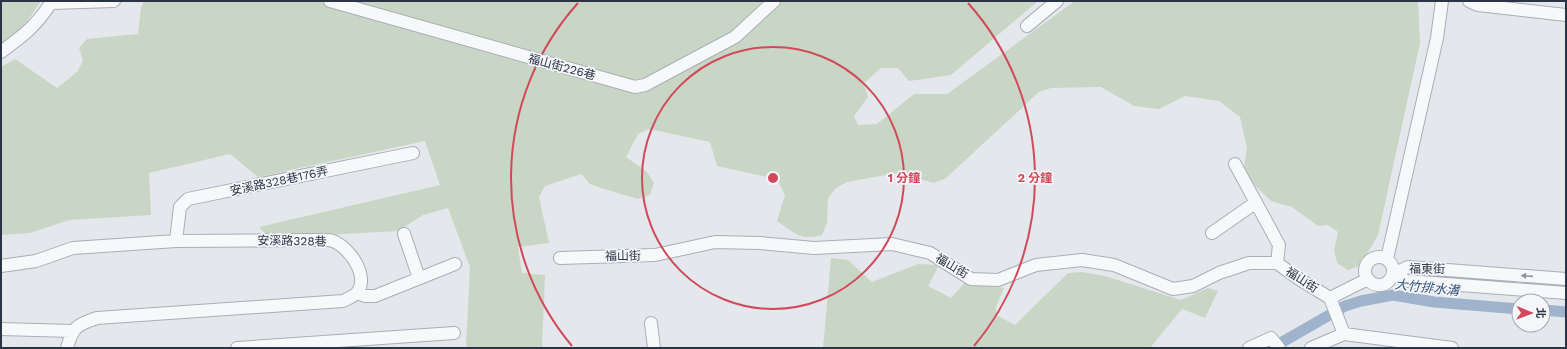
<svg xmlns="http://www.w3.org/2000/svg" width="1567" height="349" viewBox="0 0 1567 349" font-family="'Work Sans','Noto Sans TC',sans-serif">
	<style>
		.green { fill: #c9d6c5 }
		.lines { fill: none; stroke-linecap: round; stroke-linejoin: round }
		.canal { stroke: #9fb4cc; stroke-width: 11 }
		.minor-casing { stroke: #a9aeb7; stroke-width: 14 }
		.minor { stroke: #f7f8fa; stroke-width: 12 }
		.oneway { fill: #9196a0 }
		.ring { fill: none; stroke: #d1495b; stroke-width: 2 }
		.labels { text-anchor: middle; stroke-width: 3.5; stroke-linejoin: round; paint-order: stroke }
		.street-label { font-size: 12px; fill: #2b3445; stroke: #f4f6f9 }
		.water-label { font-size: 13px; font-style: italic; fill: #34527a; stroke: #f4f6f9 }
		.centre { fill: #d1495b; stroke: #f4f6f9; stroke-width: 2 }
		.ring-label { font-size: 12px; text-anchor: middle; font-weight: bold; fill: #d1495b; stroke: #f4f6f9; stroke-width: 3.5; stroke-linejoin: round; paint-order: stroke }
	</style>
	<rect width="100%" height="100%" fill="#e4e7ec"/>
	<path class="green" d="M1 1H41L26 23 1 49Z
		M144 1H1038L951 75 909 81 898 68H881L864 83 868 97 854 116 858 125 877 124 914 94H947L1075 1H1418L1420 43 1378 235 1360 266 1348 270 1337 263 1334 250 1338 232 1328 225 1318 226 1292 207 1271 201 1243 174 1247 148 1240 117 1219 101 1185 96 1159 109 1134 106 1101 87 1051 88 1039 92 946 178 934 183 897 173 847 182 836 188 828 198 827 223 822 235C801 241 794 233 777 221L785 195 779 183 767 177 717 166 710 142 649 129 638 134 626 157 647 172 654 183 650 195 638 199 601 188 590 184 581 174 545 186 539 197 549 243 518 247 522 273 545 275 542 348H466L470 267 448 208 423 215 398 231 269 238 259 227 440 185 425 141 258 177 230 154 149 173 151 215 69 220 30 233 1 235V67L15 59 57 88 77 72 83 61 79 48 87 39 138 34 141 8Z
		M831 258 848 260 872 282 918 264 939 265 928 286 951 298 967 280 1004 288 996 307V315L1015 325 1068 273 1082 272 1105 276 1181 300 1208 288 1218 291 1205 318 1182 309 1150 348H823Z"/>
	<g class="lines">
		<path class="canal" d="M1543 310 1566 312
			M1272 348 1345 306 1361 301 1393 295 1434 302 1519 309"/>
		<defs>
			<path id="minor" d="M330 1 635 87 645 85 735 37 774 1
				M1469 1 1478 5 1566 15
				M1027 26 1057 1
				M1 52C24 35 35 27 51 3L114 1
				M1235 164 1279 245 1277 263
				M1212 233 1255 203
				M404 234 419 278
				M176 241 180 207 188 199 413 153
				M1365 271a14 14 0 1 1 28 0a14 14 0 1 1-28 0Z
				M560 258 655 255 715 242 760 243 814 248 892 244 930 253 971 279 998 280 1036 265 1082 260 1114 265 1173 289 1193 286 1219 273 1249 263H1277L1299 279 1330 298
				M1387 259 1437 38 1442 1
				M1 266 36 261 73 248 176 241 314 240C319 240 327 239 333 241 349 247 370 276 357 293 354 296 347 299 343 301L97 318C76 325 73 327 67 348
				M1393 274 1408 267 1566 279
				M1393 274 1407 281 1566 293
				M357 293 365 296H375L455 264
				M1330 298 1368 279
				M1330 298 1344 334
				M651 323 654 348
				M1 329 72 331
				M237 348 454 333
				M1249 348 1271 338 1279 348
				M1311 348 1344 334 1452 348"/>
		</defs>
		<use href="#minor" class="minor-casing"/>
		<use href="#minor" class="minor"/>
	</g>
	<defs><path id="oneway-solid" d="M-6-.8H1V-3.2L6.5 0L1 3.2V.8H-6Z"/></defs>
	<use class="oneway" href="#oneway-solid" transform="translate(1527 276) rotate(-176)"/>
	<g class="ring">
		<circle cx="773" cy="178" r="131"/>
		<path d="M572 346A262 262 0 0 1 578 3M968 3A262 262 0 0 1 974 346"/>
	</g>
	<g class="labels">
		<g class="street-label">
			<text transform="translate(562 67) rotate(15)" y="4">福山街226巷</text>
			<text transform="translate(279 181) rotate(-12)" y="4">安溪路328巷176弄</text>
			<text transform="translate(292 241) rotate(1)" y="4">安溪路328巷</text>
			<text transform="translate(623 256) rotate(-1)" y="4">福山街</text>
			<text transform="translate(952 266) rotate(31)" y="4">福山街</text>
			<text transform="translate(1427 269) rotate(1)" y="4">福東街</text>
			<text transform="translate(1302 280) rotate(33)" y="4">福山街</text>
		</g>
		<g class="water-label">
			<text transform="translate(1427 287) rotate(6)" y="5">大竹排水溝</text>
		</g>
	</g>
	<circle cx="773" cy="178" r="6" class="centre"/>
	<g class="ring-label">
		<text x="904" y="182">1 分鐘</text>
		<text x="1035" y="182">2 分鐘</text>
	</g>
	<rect width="1567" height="349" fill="none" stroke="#2b3445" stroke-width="4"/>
	<g transform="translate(1531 313) rotate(91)"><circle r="19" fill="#f4f6f9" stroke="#a4a8b1"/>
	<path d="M0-3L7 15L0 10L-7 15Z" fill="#d1495b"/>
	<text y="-6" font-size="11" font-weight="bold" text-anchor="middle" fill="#2b3445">北</text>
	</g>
</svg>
